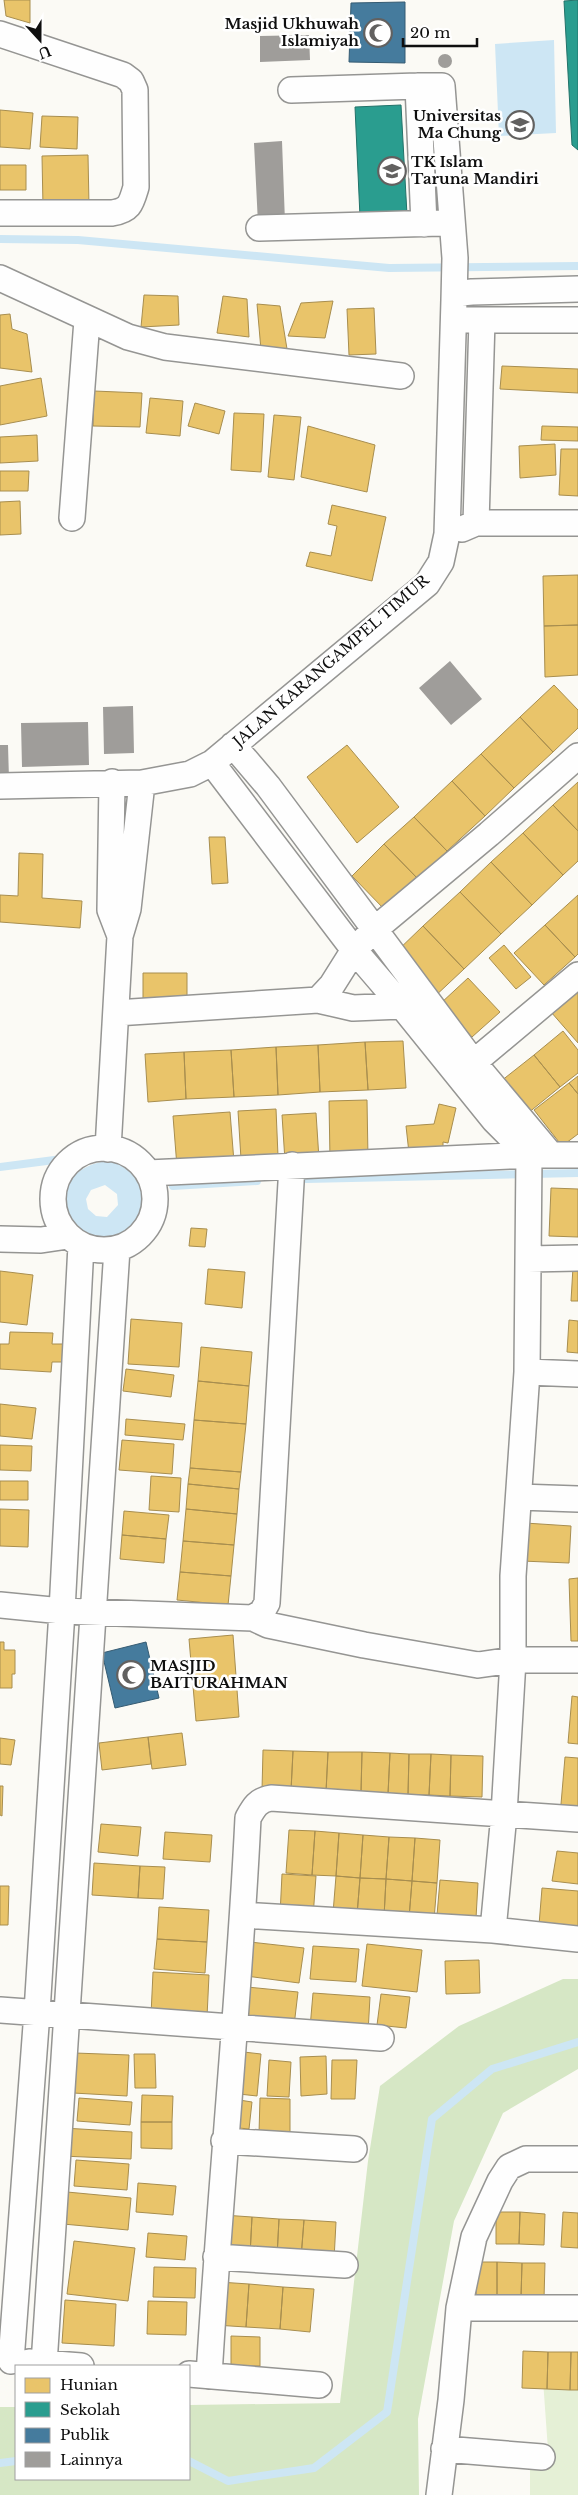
<svg xmlns="http://www.w3.org/2000/svg" width="578" height="2495" viewBox="0 0 578 2495" font-family="'Libre Baskerville',serif">
	<style>
		.green { fill: #e5f0d6 }
		.forest { fill: #d6e7c5 }
		.water { fill: #cde6f4; fill-rule: evenodd }
		.homes { fill: #e9c46a; stroke: #a88e4f }
		.schools { fill: #2a9d8f; stroke: #227269 }
		.public { fill: #457b9d; stroke: #355b72 }
		.lines { fill: none; stroke-linecap: round; stroke-linejoin: round }
		.stream { stroke: #cde6f4; stroke-width: 8 }
		.building { fill: #9f9d9a }
		.minor-casing { stroke: #959593; stroke-width: 28 }
		.minor { stroke: #fefefe; stroke-width: 25 }
		.labels { text-anchor: middle; stroke-width: 5; stroke-linejoin: round; paint-order: stroke }
		.poi-label { font-size: 15px; font-weight: bold; fill: #0f0f0f; stroke: #fff; text-anchor: end }
		.street-label { font-size: 15px; fill: #0f0f0f; stroke: #fff }
	</style>
	<rect width="100%" height="100%" fill="#fbfaf5"/>
	<path class="green" d="M543 2380 578 2382V2495H530V2464H549Z"/>
	<path class="forest" d="M563 1979H578V2069L503 2113 454 2221 418 2419 419 2495H0V2407H16V2479H189V2405L340 2403 368 2161 380 2086 459 2026Z"/>
	<path class="water" d="M554 40 556 133 499 136 495 44Z
		M109 1161C171 1179 138 1259 85 1234 76 1229 69 1220 66 1210 59 1181 82 1163 109 1161ZM105 1185 117 1194 118 1205 107 1217 96 1216 88 1209 86 1199 91 1190Z"/>
	<path class="homes" d="M4 0H30V23L6 16Z
		M0 110 33 113 30 149 0 147Z
		M42 116 78 117 77 149 40 147Z
		M88 155 89 206 43 207 42 156Z
		M0 165H26V190H0Z
		M144 295 178 296 179 325 141 327Z
		M223 296 247 299 249 337 217 333Z
		M333 301 325 338 288 336 301 303Z
		M257 304 280 306 287 349 261 350Z
		M374 308 376 354 349 355 347 309Z
		M10 314 12 329 27 334 32 372 0 368V315Z
		M502 366 578 369V393L500 389Z
		M41 378 47 416 0 425V386Z
		M94 391 142 393 140 427 93 426Z
		M150 398 183 401 180 436 146 433Z
		M195 403 225 411 219 434 188 426Z
		M234 413 264 414 261 472 231 470Z
		M274 415 301 417 294 480 268 477Z
		M308 426 375 445 367 492 301 477Z
		M542 426 578 427V441L541 440Z
		M37 435 38 461 0 463V437Z
		M555 444 556 475 520 478 519 446Z
		M561 449H578V496L559 495Z
		M0 471H29L28 491H0Z
		M20 501 21 534 0 535V502Z
		M332 505 386 517 372 581 306 566 310 552 331 556 337 526 328 524Z
		M578 575V625L544 626 543 576Z
		M578 625V675L545 677 544 626Z
		M554 685 578 710V728L553 752 520 717Z
		M520 717 553 752 514 788 481 754Z
		M347 745 399 807 357 843 307 777Z
		M481 754 514 788 485 816 452 781Z
		M452 781 485 816 447 851 414 817Z
		M578 782V831L553 805Z
		M553 805 578 831V861L563 875 523 833Z
		M414 817 447 851 418 879 384 844Z
		M523 833 563 875 532 905 491 862Z
		M209 837H225L228 883 212 884Z
		M384 844 418 879 385 910 352 876Z
		M19 853 43 854 42 898 82 901 80 928 0 922V895L18 896Z
		M491 862 532 905 501 934 460 892Z
		M460 892 501 934 464 969 423 926Z
		M578 895V954L575 957 545 925Z
		M545 925 575 957 544 985 514 953Z
		M423 926 464 969 432 999 393 955Z
		M504 945 531 977 516 989 489 958Z
		M143 973H187V998L143 999Z
		M468 978 500 1012 472 1037 441 1003Z
		M578 988V1043L551 1012Z
		M563 1031 578 1050V1073L560 1087 534 1055Z
		M403 1041 406 1088 368 1090 365 1042Z
		M365 1042 368 1090 320 1092 318 1045Z
		M318 1045 320 1092 278 1095 276 1047Z
		M276 1047 278 1095 234 1097 231 1050Z
		M231 1050 234 1097 186 1099 184 1052Z
		M184 1052 186 1099 148 1102 145 1054Z
		M534 1055 560 1087 522 1118 496 1085Z
		M578 1076V1094L569 1083Z
		M569 1083 578 1094V1134L562 1146 534 1110Z
		M367 1100 368 1158 330 1159 329 1101Z
		M439 1104 456 1108 448 1143 443 1142V1150L409 1153 406 1126 434 1124Z
		M276 1109 278 1156 241 1159 238 1111Z
		M230 1112 234 1162 177 1167 173 1116Z
		M316 1113 319 1159 285 1161 282 1115Z
		M551 1188 578 1189V1237L549 1236Z
		M191 1228 207 1229 205 1247 189 1246Z
		M573 1267 578 1268V1301H571Z
		M208 1269 245 1272 242 1308 205 1304Z
		M0 1271 33 1275 27 1325 0 1322Z
		M131 1319 182 1323 179 1367 128 1364Z
		M569 1320 578 1321V1353L567 1352Z
		M10 1332 53 1333 52 1344H63L62 1362H52L51 1372 0 1369V1344H9Z
		M201 1347 252 1352 249 1386 198 1381Z
		M126 1369 174 1375 171 1397 123 1391Z
		M198 1381 249 1386 246 1424 194 1420Z
		M0 1404 36 1408 32 1439 0 1436Z
		M126 1419 185 1424 183 1440 125 1435Z
		M194 1420 246 1424 241 1472 190 1468Z
		M122 1440 174 1444 172 1474 119 1470Z
		M0 1445 32 1446 31 1471 0 1470Z
		M190 1468 241 1472 239 1489 188 1484Z
		M151 1476 181 1478 179 1512 149 1510Z
		M0 1481H28V1500H0Z
		M188 1484 239 1489 237 1514 186 1509Z
		M0 1509 29 1510 28 1547 0 1546Z
		M186 1509 237 1514 234 1545 183 1541Z
		M124 1511 169 1515 166 1539 122 1535Z
		M525 1523 571 1526 569 1563 522 1561Z
		M122 1535 166 1539 164 1563 120 1559Z
		M183 1541 234 1545 231 1576 180 1572Z
		M180 1572 231 1576 228 1605 177 1600Z
		M578 1578V1641H571L569 1579Z
		M233 1635 239 1717 196 1721 189 1639Z
		M0 1642H4V1650H15V1674H12V1688H0Z
		M572 1696 578 1697V1744L568 1743Z
		M182 1733 186 1765 152 1769 148 1737Z
		M148 1737 151 1764 102 1770 99 1743Z
		M0 1738 15 1740 11 1765 0 1764Z
		M263 1750 293 1751 291 1791 262 1790Z
		M293 1751 328 1752 326 1792 291 1791Z
		M328 1752H362L361 1793 326 1792Z
		M362 1752 390 1753 388 1794 361 1793Z
		M390 1753 409 1754 408 1795 388 1794Z
		M409 1754H431L429 1795H408Z
		M431 1754 451 1755 450 1796 429 1795Z
		M451 1755 483 1756 482 1797 450 1796Z
		M565 1757 578 1758V1818L560 1816Z
		M0 1786H3L2 1816 0 1815Z
		M101 1824 141 1827 138 1856 98 1852Z
		M289 1830 315 1831 312 1875 286 1873Z
		M315 1831 339 1833 336 1876 312 1875Z
		M165 1832 212 1835 210 1862 163 1859Z
		M339 1833 363 1835 360 1878 336 1876Z
		M363 1835 389 1837 386 1879 360 1878Z
		M389 1837 415 1838 412 1881 386 1879Z
		M415 1838 440 1840 437 1883 412 1881Z
		M557 1851 578 1853V1884L552 1881Z
		M94 1863 140 1866 138 1898 92 1895Z
		M140 1866 165 1867 163 1899 138 1898Z
		M282 1874 316 1876 313 1917 280 1915Z
		M336 1876 360 1878 357 1915 333 1913Z
		M360 1878 386 1879 384 1917 357 1915Z
		M386 1879 412 1881 409 1918 384 1917Z
		M440 1880 478 1883 476 1918 437 1915Z
		M412 1881 437 1883 434 1920 409 1918Z
		M0 1886H9L8 1925H0Z
		M542 1888 578 1891V1928L539 1925Z
		M159 1907 209 1910 207 1942 157 1939Z
		M157 1939 207 1942 205 1973 154 1969Z
		M250 1942 304 1948 299 1983 246 1976Z
		M367 1944 422 1950 417 1992 362 1986Z
		M313 1946 359 1949 356 1982 310 1979Z
		M479 1960 480 1993 446 1994 445 1961Z
		M153 1972 209 1975 207 2017 151 2015Z
		M247 1987 298 1992 294 2026 243 2021Z
		M313 1993 370 1997 368 2033 310 2028Z
		M381 1994 410 1997 406 2028 377 2025Z
		M235 2051 261 2054 257 2096 230 2093Z
		M75 2053 129 2055 127 2096 73 2093Z
		M134 2054H155L156 2088H135Z
		M326 2056 327 2094 301 2096 300 2057Z
		M269 2060 291 2062 289 2097 267 2096Z
		M332 2060H357L355 2099H331Z
		M142 2095 173 2096 172 2122H141Z
		M79 2098 132 2102 130 2125 77 2121Z
		M260 2098 290 2099V2133H259Z
		M233 2099 252 2102 249 2129 229 2127Z
		M141 2122H172V2149L141 2148Z
		M63 2128 132 2132 131 2159 62 2156Z
		M76 2160 129 2164 127 2190 74 2186Z
		M138 2183 176 2186 173 2215 136 2212Z
		M67 2192 131 2198 128 2230 63 2224Z
		M496 2212H520L519 2244H496Z
		M520 2212 545 2214 544 2245 519 2244Z
		M563 2212 578 2213V2248L561 2247Z
		M223 2215 252 2217 250 2255 221 2253Z
		M252 2217 279 2219 277 2257 250 2255Z
		M279 2219 304 2220 301 2258 277 2257Z
		M304 2220 336 2222 334 2260 301 2258Z
		M148 2233 187 2236 185 2260 146 2257Z
		M74 2241 135 2248 128 2301 67 2294Z
		M477 2262H497V2298L476 2297Z
		M497 2262 522 2263 521 2298H497Z
		M522 2263H545L544 2299 521 2298Z
		M154 2267 196 2268 195 2298 153 2297Z
		M219 2282 249 2284 246 2327 215 2325Z
		M249 2284 283 2287 280 2329 246 2327Z
		M283 2287 314 2289 310 2332 280 2329Z
		M65 2300 116 2304 114 2346 62 2343Z
		M148 2301 187 2302 186 2335 147 2334Z
		M231 2336 260 2337V2366H231Z
		M523 2351 548 2352 547 2389 522 2388Z
		M548 2352H571L570 2390 547 2389Z
		M571 2352H578V2390H570Z"/>
	<path class="schools" d="M578 0V150L572 145 564 1Z
		M401 105 407 215 360 217 355 107Z"/>
	<path class="public" d="M405 2V63L349 62 351 3Z
		M146 1642 159 1698 115 1708 102 1653Z"/>
	<g class="lines">
		<path class="stream" d="M0 239 78 240 389 268 578 266
			M0 1167 62 1159
			M306 1179 578 1173
			M173 1186 257 1181
			M189 2461 228 2481 314 2468 387 2412 432 2119 492 2069 578 2042
			M0 2463 16 2461"/>
	</g>
	<path class="building" d="M309 35 310 60 260 62V36Z
		M438 61a7 7 0 1 1 14 0a7 7 0 1 1-14 0Z
		M282 141 285 222 258 224 254 143Z
		M450 661 482 699 451 725 419 688Z
		M133 706 134 753 104 754 103 707Z
		M88 722 89 765 22 767 21 723Z
		M0 745H8L9 779H0Z"/>
	<g class="lines">
		<defs>
			<path id="minor" d="M0 34 123 75 131 81 135 90 136 187C131 204 130 210 112 213H0
				M291 90 418 86
				M424 224 418 86H442L455 258 454 300
				M259 228 441 223
				M0 278 128 337 165 347 401 376
				M466 320H578
				M72 518 87 320
				M476 523 482 320
				M462 529 476 523H578
				M233 745 268 786 474 1063 551 1155
				M212 763 354 950 402 1006 494 1120 529 1155 527 1372 513 1576V1660L504 1814 493 1930
				M112 782 110 910 120 936
				M0 786 142 783 190 774 212 763 427 584 441 562 447 534 454 300 461 293 472 292 578 289
				M318 1000 332 985 354 950 374 930 489 834 578 756
				M116 1013 318 1000 353 1008 402 1006
				M461 1073 578 975
				M53 1199a51 51 0 1 1 102 0a51 51 0 1 1-102 0Z
				M108 1149 120 936 128 909 142 783
				M148 1173 529 1155H578
				M0 1239 41 1240 68 1236
				M528 1259 578 1258
				M527 1372 578 1374
				M519 1497 578 1499
				M0 1605 62 1611 253 1618 268 1625 364 1645 478 1665 513 1660H578
				M253 1618 262 1612 267 1603 292 1165
				M243 1915 493 1930 578 1939
				M0 2010 381 2038
				M224 2141 354 2149
				M216 2257 345 2265
				M459 2308H578
				M11 2361 37 2012 62 1611 81 1245
				M29 2362 81 2366
				M44 2364 117 1249
				M189 2374 319 2385
				M209 2376C220 2190 239 2004 248 1818 254 1807 258 1800 271 1798L578 1819
				M444 2449 542 2457
				M439 2495 451 2400 459 2308 474 2237 500 2181 509 2167 526 2159H578"/>
		</defs>
		<use href="#minor" class="minor-casing"/>
		<use href="#minor" class="minor"/>
	</g>
	<defs>
		<symbol id="mosque-ring" viewBox="-11 -11 22 22"><circle r="9.5" fill="#fff" stroke="#626160" stroke-width="1.5"/><path d="M3.5-4.9A6 6 0 1 0 3.5 4.9A5 5 0 1 1 3.5-4.9Z" fill="#626160"/></symbol>
		<symbol id="university-ring" viewBox="-11 -11 22 22"><circle r="9.5" fill="#fff" stroke="#626160" stroke-width="1.5"/><path d="M0-5L7-2L0 1L-7-2ZM-4 1L0 2.5L4 1V4Q0 6-4 4Z" fill="#626160"/></symbol>
		<symbol id="school-ring" viewBox="-11 -11 22 22"><circle r="9.5" fill="#fff" stroke="#626160" stroke-width="1.5"/><path d="M0-5L7-2L0 1L-7-2ZM-4 1L0 2.5L4 1V4Q0 6-4 4Z" fill="#626160"/></symbol>
	</defs>
	<g fill-rule="evenodd">
		<use href="#mosque-ring" x="362" y="17" width="32" height="32"/>
		<use href="#university-ring" x="504" y="109" width="32" height="32"/>
		<use href="#school-ring" x="376" y="155" width="32" height="32"/>
		<use href="#mosque-ring" x="115" y="1659" width="32" height="32"/>
	</g>
	<g class="labels">
		<g class="poi-label">
			<text x="359" y="29">Masjid Ukhuwah<tspan x="359" dy="17">Islamiyah</tspan></text>
			<text x="501" y="121">Universitas<tspan x="501" dy="17">Ma Chung</tspan></text>
			<text x="411" y="167" text-anchor="start">TK Islam<tspan x="411" dy="17">Taruna Mandiri</tspan></text>
			<text x="150" y="1671" text-anchor="start">MASJID<tspan x="150" dy="17">BAITURAHMAN</tspan></text>
		</g>
		<g class="street-label">
			<text transform="translate(331 661) rotate(-41)" y="5">JALAN KARANGAMPEL TIMUR</text>
		</g>
	</g>
	<rect x="15" y="2365" width="175" height="115" fill="#ffffff" stroke="#9f9f9f"/>
	<rect x="25" y="2378" width="25" height="15" fill="#e9c46a" stroke="#9f9f9f"/>
	<text x="60" y="2390" font-size="15" fill="#0f0f0f">Hunian</text>
	<rect x="25" y="2402" width="25" height="15" fill="#2a9d8f" stroke="#9f9f9f"/>
	<text x="60" y="2415" font-size="15" fill="#0f0f0f">Sekolah</text>
	<rect x="25" y="2428" width="25" height="15" fill="#457b9d" stroke="#9f9f9f"/>
	<text x="60" y="2440" font-size="15" fill="#0f0f0f">Publik</text>
	<rect x="25" y="2452" width="25" height="15" fill="#9f9d9a" stroke="#9f9f9f"/>
	<text x="60" y="2465" font-size="15" fill="#0f0f0f">Lainnya</text>
	<g transform="translate(40 40) rotate(159)" stroke="#ffffff" stroke-width="4" paint-order="stroke">
	<path d="M0-4L9 19L0 12L-9 19Z" fill="#0f0f0f"/>
	<text y="-8" font-size="14" font-weight="bold" text-anchor="middle" fill="#0f0f0f">U</text>
	</g>
	<path d="M403 38v8h74v-8" fill="none" stroke="#0f0f0f" stroke-width="2.5"/>
	<text x="410" y="38" font-size="15" fill="#0f0f0f" stroke="#ffffff" stroke-width="4" paint-order="stroke">20 m</text>
</svg>
